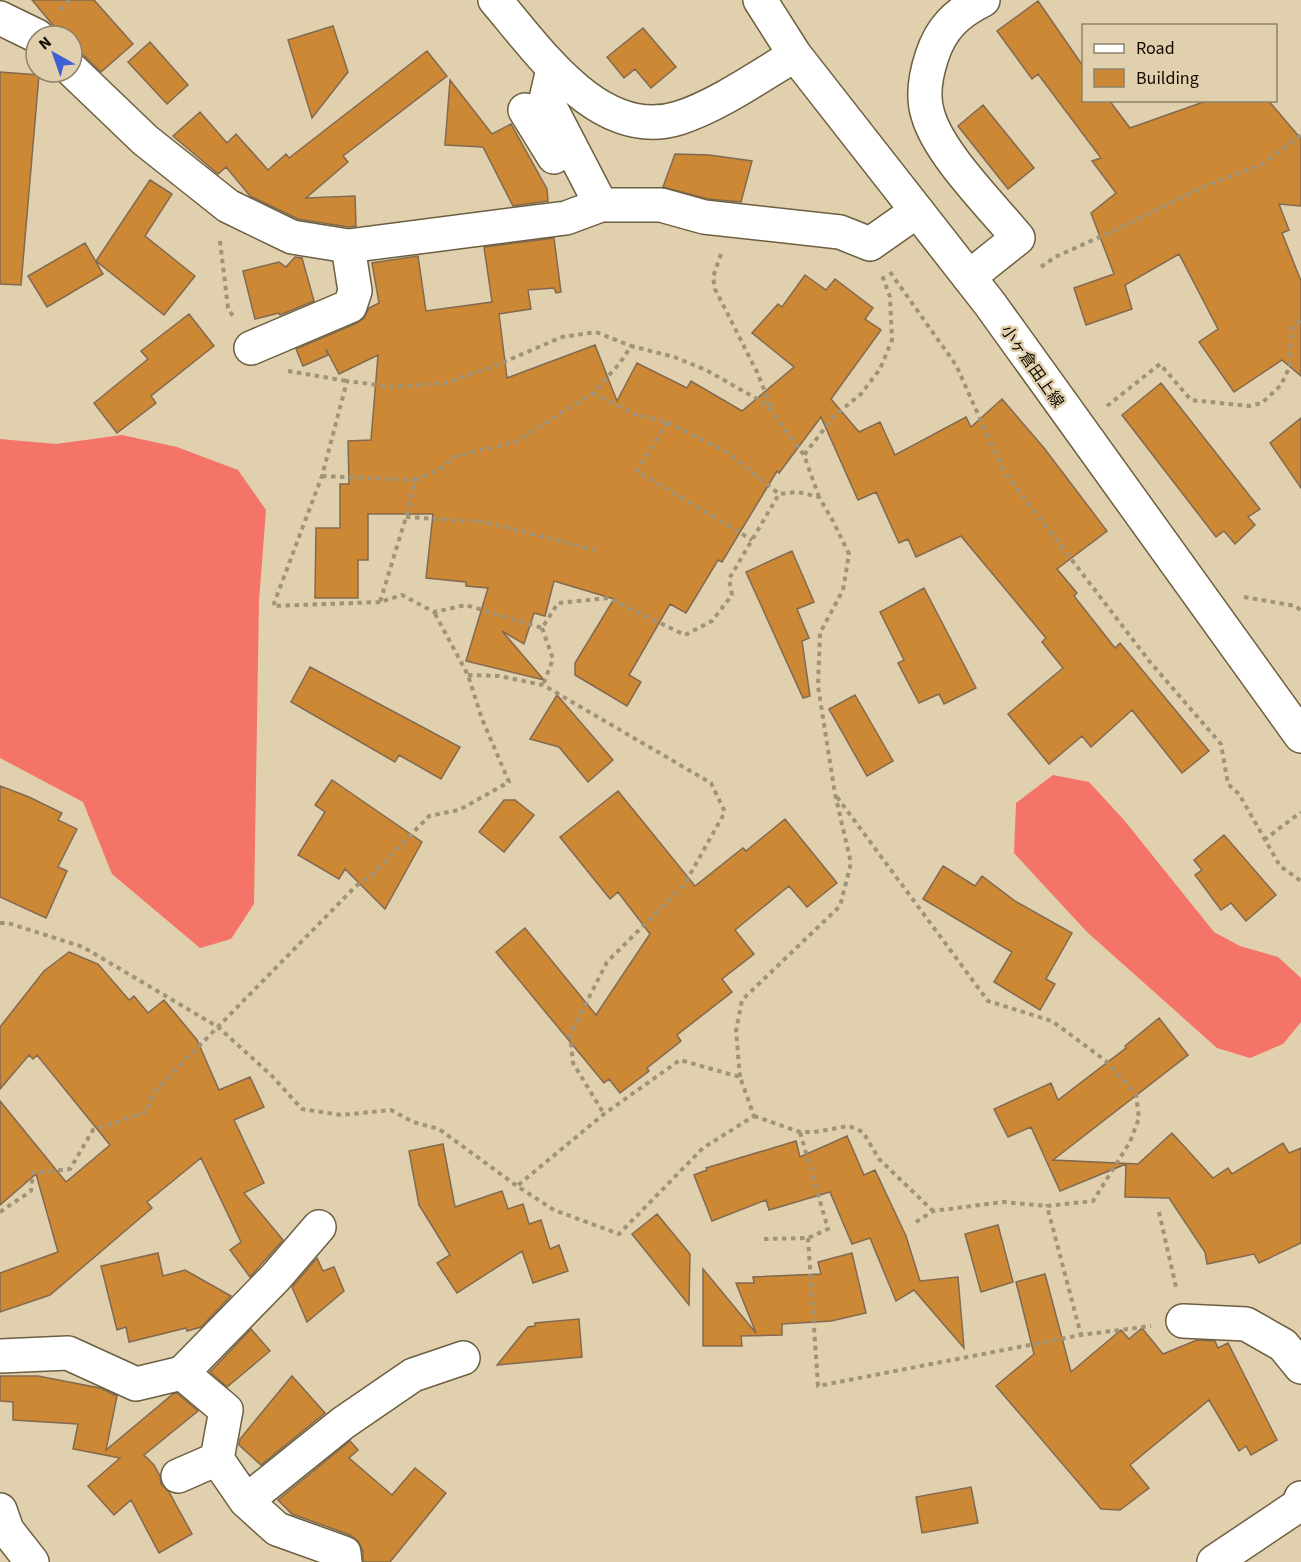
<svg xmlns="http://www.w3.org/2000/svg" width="1301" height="1562" viewBox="0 0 1301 1562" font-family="'Source Sans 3','Noto Sans JP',sans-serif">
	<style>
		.forest { fill: #f47468 }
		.building { fill: #cc8834; stroke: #83694f; stroke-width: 1.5 }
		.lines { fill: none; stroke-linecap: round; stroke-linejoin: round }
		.street-casing { stroke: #6c5f3f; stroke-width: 36 }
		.secondary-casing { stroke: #6c5f3f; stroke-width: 36 }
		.path { stroke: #a09378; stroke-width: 4; stroke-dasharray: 4.5 4.5; stroke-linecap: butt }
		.street { stroke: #fff; stroke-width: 33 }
		.secondary { stroke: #fff; stroke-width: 33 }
		.labels { text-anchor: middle; stroke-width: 5; stroke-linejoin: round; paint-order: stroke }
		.street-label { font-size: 16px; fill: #100a02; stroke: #e0d0ad }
	</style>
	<rect width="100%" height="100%" fill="#e0d0ad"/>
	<path class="forest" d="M122 435 177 447 238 470 266 510 259 601 254 904 231 939 200 948 112 874 83 802 0 758V439L56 444Z
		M1053 775 1089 782 1124 820 1214 932 1240 946 1278 957 1301 978V1022L1283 1044 1250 1058 1217 1048 1087 932 1014 853 1016 803Z"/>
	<path class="building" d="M32 0H94L133 44 101 72 72 44V36H62Z
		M1038 1 1083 66V100H1109L1130 128 1209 100H1268L1301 139V206L1279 204 1289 230 1282 233 1301 281V376L1282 360 1234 392 1199 342 1218 329 1179 254 1125 285 1132 309 1086 325 1074 288 1114 274 1091 213 1116 193 1092 161 1101 158 1038 74 1032 79 997 31Z
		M333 26 348 72 312 118 288 40Z
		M643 28 676 67 651 88 635 69 624 78 607 57Z
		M150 42 188 85 167 104 128 62Z
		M427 51 447 76 343 156 348 162 306 198 355 196 356 226 348 227 298 219 250 196 226 167 218 174 173 136 200 112 227 143 236 134 268 170 286 154 289 158Z
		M0 72 39 75 21 285 0 284Z
		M450 80 492 134 511 124 547 189 548 201 513 206 483 147 445 145Z
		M983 105 1034 168 1008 189 958 126Z
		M675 154 709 155 752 161 741 202 708 199 663 187Z
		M150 180 172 194 145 236 195 276 164 315 96 261Z
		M554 238 561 292 556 293 554 288 528 290 531 309 499 314 507 378 595 345 617 401 637 363 687 388 691 381 742 411 794 367 752 333 778 304 782 307 805 275 826 290 835 279 873 308 865 319 881 330 831 399 859 432 880 422 895 455 966 417 971 427 1002 399 1044 448 1107 531 1057 569 1077 593 1074 596 1115 648 1120 643 1209 751 1182 773 1132 710 1091 747 1082 736 1049 764 1008 714 1063 668 1042 642 1046 638 961 536 916 557 908 539 899 543 876 492 858 500 821 417 779 473 777 471 722 562 718 560 686 613 670 604 629 675 641 682 627 706 575 675V663L614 599 554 581 545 616 534 613 524 644 502 631 544 680 466 661 488 588 466 586V582L426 578 433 514H368V560H358V598H315L316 528H340V484H349L348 441 371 440 378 355 339 374 326 349 328 355 303 366 296 349 357 323 364 318 369 308 379 303 372 263 418 256 426 311 492 302 484 247Z
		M85 243 103 274 47 307 28 276Z
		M295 257 302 258 314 301 280 315 279 313 255 319 243 271 279 262 286 267Z
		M189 314 214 346 151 396 156 403 117 433 94 403 148 359 141 351Z
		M1161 383 1260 509 1248 517 1255 525 1235 544 1224 531 1216 537 1122 415Z
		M1301 418V488L1270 443Z
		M792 551 814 602 797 609 809 638 802 641 810 696 803 698 746 572Z
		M924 588 976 688 944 704 939 694 919 703 898 663 904 660 880 612Z
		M310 667 460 747 441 779 399 755 395 762 291 702Z
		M557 695 613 760 588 782 559 747 530 739Z
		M855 695 893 761 867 776 829 709Z
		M332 780 422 842 385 909 345 869 339 879 298 855 325 812 315 805Z
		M0 786 29 797 62 813 58 820 77 829 58 867 67 871 46 918 0 897Z
		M618 791 695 886 743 848 746 851 785 819 837 883 807 907 789 886 735 930 754 954 722 979 732 992 677 1035 681 1041 647 1068 649 1071 620 1093 609 1079 604 1083 496 952 525 928 596 1015 650 934 618 892 610 899 560 837Z
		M504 800H515L534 815 504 852 479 832Z
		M1224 835 1276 895 1246 921 1231 903 1221 910 1195 875 1202 870 1194 860Z
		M943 866 975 886 982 876 1015 901 1072 933 1046 979 1055 984 1040 1010 994 982 1012 952 923 899Z
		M69 952 98 964 129 1000 134 996 148 1013 164 1000 197 1040 219 1090 250 1077 264 1107 234 1120 264 1183 244 1193 283 1240 250 1277 230 1250 241 1242 201 1158 147 1202 152 1208 50 1295 0 1312V1273L58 1252 36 1174 0 1205V1101L66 1182 110 1145 37 1055 33 1059 29 1055 0 1089V1027L44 971Z
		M1159 1018 1188 1055 1053 1160 1138 1164 1172 1133 1213 1178 1228 1168 1232 1174 1283 1143 1289 1153 1301 1148V1243L1259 1263 1254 1254 1207 1264 1205 1252 1169 1198 1125 1197 1126 1164 1060 1191 1031 1127 1008 1137 994 1109 1051 1083 1058 1100 1126 1048 1125 1046Z
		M847 1136 864 1175 875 1170 906 1236 920 1281 958 1277 964 1348 914 1290 896 1301 870 1238 852 1244 830 1192 769 1210 766 1200 712 1221 694 1175 707 1170 706 1168 796 1141 800 1157Z
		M443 1144 455 1207 502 1191 508 1209 523 1204 529 1224 541 1220 550 1249 559 1245 568 1271 533 1283 522 1251 457 1293 437 1263 450 1255 419 1205 409 1151Z
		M657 1214 690 1254 689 1305 632 1234Z
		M998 1225 1013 1282 981 1292 965 1234Z
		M158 1253 163 1276 185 1270 231 1296 201 1327 187 1331 186 1328 129 1342 126 1327 117 1330 101 1266Z
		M852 1253 866 1313 831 1321 782 1324V1335L741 1336 742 1346H703V1269L756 1333 736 1283H754L753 1277 821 1274 818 1262Z
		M317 1258 323 1271 334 1267 344 1291 307 1322 292 1287Z
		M1045 1274 1071 1372 1121 1330 1129 1339 1142 1328 1163 1354 1197 1340 1215 1341 1218 1348 1228 1343 1277 1440 1251 1455 1246 1446 1239 1451 1209 1400 1130 1465 1149 1488 1120 1510 1101 1509 996 1386 1034 1354 1016 1282Z
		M579 1319 582 1357 497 1365 528 1327 535 1326V1323Z
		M251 1329 270 1351 227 1387 210 1372Z
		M0 1376H38L100 1388 117 1396 106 1450 173 1394 177 1393 198 1411 144 1455 154 1465 160 1476 161 1484 169 1492 192 1534 159 1553 131 1500 114 1515 88 1486 120 1458 73 1449 78 1424 13 1420V1402L0 1401Z
		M292 1376 325 1413 261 1465 239 1445 240 1439Z
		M350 1441 358 1450 349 1458 392 1495 415 1468 446 1493 390 1562H363V1551L358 1541 350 1535 292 1514 278 1500Z
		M971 1487 978 1523 922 1533 916 1497Z"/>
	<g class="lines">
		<defs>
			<path id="street" d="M0 18 37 36
				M553 69 546 99 601 205
				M72 70 145 140 228 206 292 237 348 246 566 218 601 205H661L704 217 840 232 870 244 917 211
				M525 110 554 157
				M969 277 1018 238C992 206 939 154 928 115 922 97 926 74 932 56 941 28 957 13 983 0
				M251 348 350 306 355 291 348 246
				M1183 1321 1246 1324 1283 1345 1301 1367
				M0 1356 68 1353 136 1384 182 1373 275 1278 319 1227
				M182 1373 226 1410 217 1459 246 1501 277 1529 344 1553 345 1562
				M178 1476 217 1459
				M246 1501 343 1423 413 1375 463 1358
				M0 1510 7 1530 32 1562
				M1214 1562 1299 1505 1301 1498"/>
			<path id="secondary" d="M495 0C539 51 600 143 679 118 717 106 760 76 795 55
				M760 0 795 55 990 304 1301 736"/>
		</defs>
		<use href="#street" class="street-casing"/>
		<use href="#secondary" class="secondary-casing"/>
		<path class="path" d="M60 10 70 0
			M220 241 228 308 234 318
			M721 254 713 277 715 289 757 372 772 409
			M1041 267 1055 257 1120 228 1207 185 1261 165 1301 135
			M890 272 956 365 1003 470 1150 662 1221 744 1228 784 1239 794 1280 866 1301 881
			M288 371 347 381
			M593 393 634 414 667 422 727 452 779 494
			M1107 406 1160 364 1191 400 1249 406 1262 403 1281 385 1290 366 1291 329 1301 320
			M667 422 637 471 752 540
			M322 476 415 480
			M819 497 804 455 834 416 861 394 880 369 892 340 890 297 882 275
			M406 517 484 522 595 550
			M1244 597 1296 606 1301 611
			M380 602 273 606 322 476 347 381 393 387 445 383 497 365 562 337 596 332 631 346
			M542 628 553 659 543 685
			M468 675 499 676 543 685 711 783 725 812 684 885 607 962 570 1035 573 1063 604 1114
			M837 797 988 1001 1052 1021 1106 1061 1136 1094 1139 1118 1130 1142 1093 1201 1047 1206 1081 1335
			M1264 840 1301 812
			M0 923H8L83 947 218 1027 271 1075 302 1109 341 1115 391 1110 413 1122 439 1129 517 1186 554 1210 619 1234 703 1148 754 1116 740 1077 680 1060 604 1114 517 1186
			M740 1077 736 1031 742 1000 840 906 851 863 835 794 818 686 820 633 843 590 849 554 833 521 819 497 797 492 779 494 729 579 732 595 712 621 685 635 608 598 558 603 542 628 466 605 434 612 402 595 380 602 406 517 415 480 438 470 456 456 515 442 593 393 620 363 631 346 674 357 706 370 766 404 804 455
			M754 1116 800 1132H814L849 1126 863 1132 879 1159 933 1211
			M0 1212 31 1191 33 1173 70 1169 93 1130 146 1112 154 1092 356 886 373 874 429 816 459 810 509 782 482 719 468 675 434 612
			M1159 1212 1176 1287
			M916 1222 933 1211 1003 1202 1047 1206
			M808 1238 818 1386 1081 1335 1151 1326
			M764 1239 808 1238 828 1229 800 1132"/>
		<use href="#street" class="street"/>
		<use href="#secondary" class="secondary"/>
	</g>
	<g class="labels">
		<g class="street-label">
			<text transform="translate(1033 366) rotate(55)" y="6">小ヶ倉田上線</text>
		</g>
	</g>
	<rect x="1082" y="24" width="195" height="78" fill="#e0d0ad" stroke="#8d8169" stroke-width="1.5"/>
	<rect x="1094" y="44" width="30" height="9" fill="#ffffff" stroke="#8d8169" stroke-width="1.5"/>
	<text x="1136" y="54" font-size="18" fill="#100a02">Road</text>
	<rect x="1094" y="69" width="30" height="18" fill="#cc8834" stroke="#8d8169" stroke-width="1.5"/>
	<text x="1136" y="84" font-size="18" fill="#100a02">Building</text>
	<g transform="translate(54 54) rotate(320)"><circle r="28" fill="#e0d0ad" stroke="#8d8169" stroke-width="1.5"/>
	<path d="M0-4.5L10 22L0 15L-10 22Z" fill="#3f60d2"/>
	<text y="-9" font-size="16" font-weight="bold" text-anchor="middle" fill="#100a02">N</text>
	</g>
</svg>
